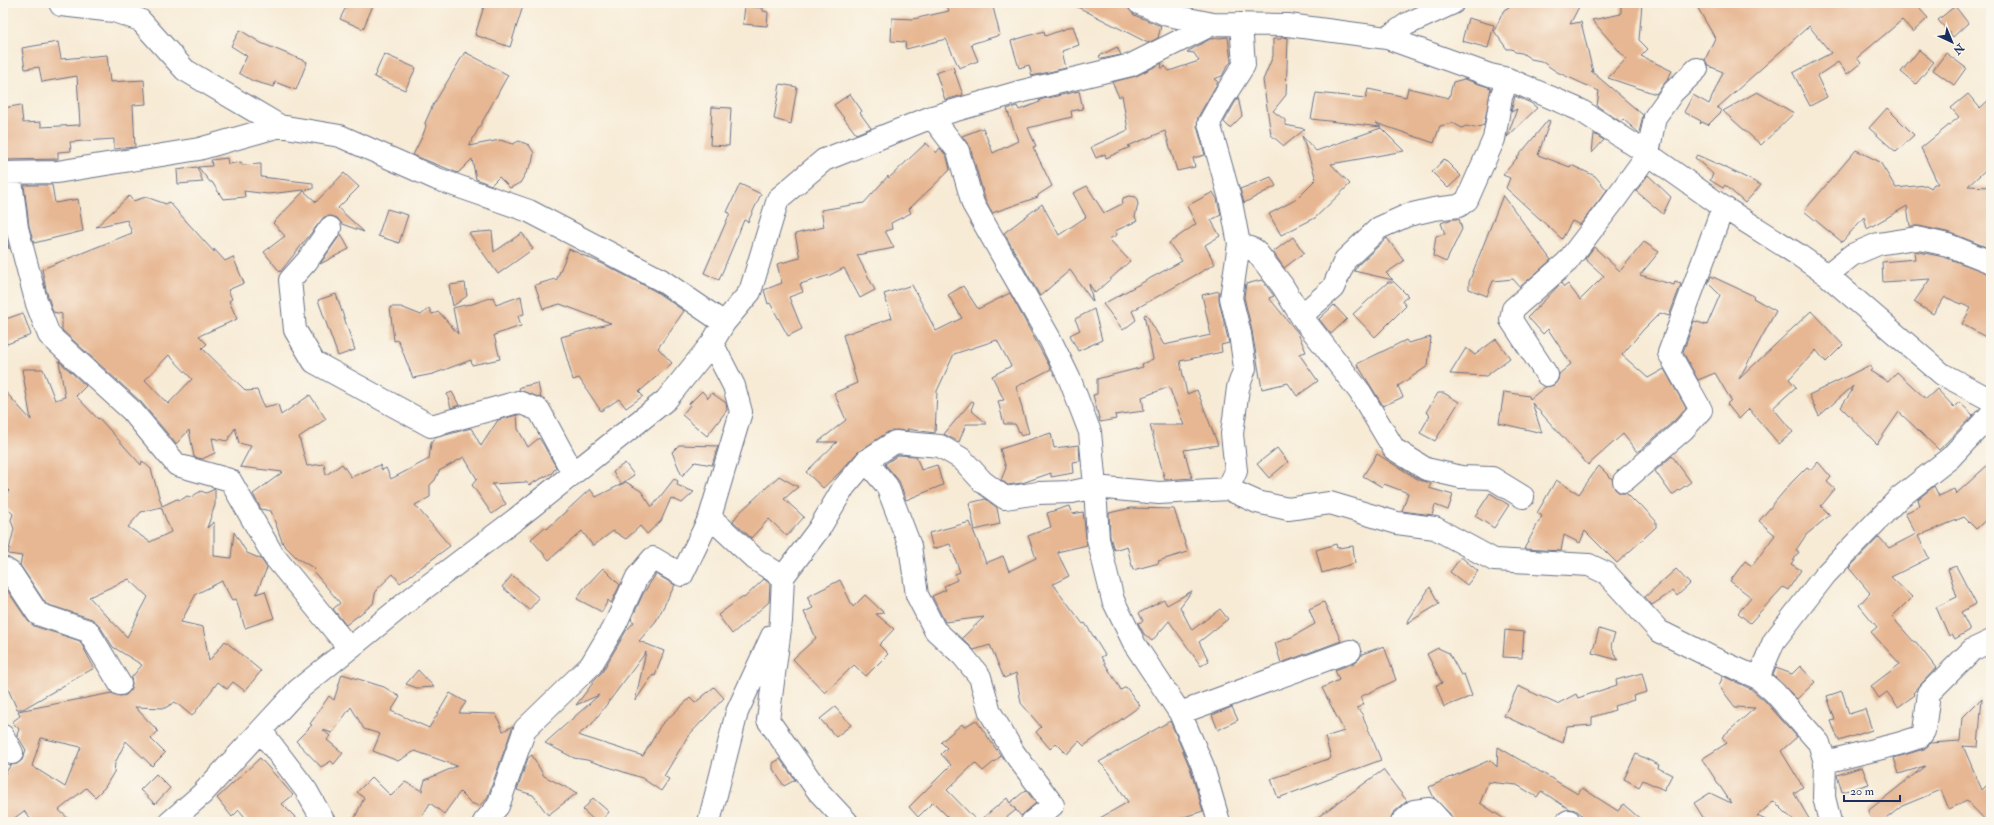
<svg xmlns="http://www.w3.org/2000/svg" width="1994" height="825" viewBox="0 0 1994 825" font-family="'IM FELL Double Pica',serif">
	<style>
		.building { fill: #e7b793; fill-rule: evenodd }
		.lines { fill: none; stroke-linecap: round; stroke-linejoin: round }
		.minor-casing { stroke: #687188; stroke-width: 24 }
		.minor { stroke: #fff; stroke-width: 22 }
	</style>
	<rect width="100%" height="100%" fill="#fbf7ec"/>
	<filter id="ink" filterUnits="userSpaceOnUse"><feTurbulence type="fractalNoise" baseFrequency=".025" numOctaves="2"/><feDisplacementMap in="SourceGraphic" scale="8" xChannelSelector="R" yChannelSelector="G"/><feConvolveMatrix kernelMatrix="1 2 1 2 8 2 1 2 1" color-interpolation-filters="sRGB"/></filter>
	<filter id="wash" filterUnits="userSpaceOnUse"><feTurbulence type="fractalNoise" baseFrequency=".012" numOctaves="4" result="noise"/><feDisplacementMap in="SourceGraphic" scale="16" xChannelSelector="R" yChannelSelector="G"/><feGaussianBlur stdDeviation="0.9" result="paint"/><feColorMatrix in="noise" values="0 0 0 0 0 0 0 0 0 0 0 0 0 0 0 0 0 1.4 0 .05"/><feComposite in="paint" operator="in"/></filter>
	<g filter="url(#wash)">
		<rect width="100%" height="100%" fill="#f7ebd6"/>
		<g id="blocks">
			<path class="building" d="M348 3H374L363 29 340 19Z
				M485 3H524L510 47 475 35Z
				M946 3H992L1000 35 971 44 978 61 959 68 946 39 906 49 905 42 891 41 892 18 913 19 949 11Z
				M1070 3H1113L1128 7 1134 15 1161 26 1158 38 1148 43Z
				M1510 3H1581L1570 24 1581 22 1593 72 1591 71 1643 115 1639 133 1623 119 1621 122 1597 106 1599 91 1557 72 1541 61 1531 59 1522 53 1515 52 1512 49H1507L1494 31 1504 10 1509 7Z
				M1621 3H1642L1639 40 1648 49 1641 56 1672 71 1668 79 1656 94 1608 78 1626 59 1592 20 1621 14Z
				M1695 3H1922L1918 7 1928 18 1913 32 1902 20 1857 58 1861 63 1847 74 1838 62 1817 76 1827 97 1810 106 1793 73 1831 53 1809 26 1717 108 1722 111 1708 125 1702 122 1700 124 1701 121 1684 112 1693 95 1709 104 1723 72 1709 66 1705 60 1715 38Z
				M745 6 763 8V11L768 12 767 26 743 24Z
				M1955 6 1968 23 1953 37 1938 20Z
				M1468 18 1494 25 1488 48 1462 41Z
				M1073 26 1079 45 1062 51 1066 68 1032 76 1029 65 1019 68 1011 41 1044 31 1045 36Z
				M240 30 261 43 307 62 296 90 275 82 274 87 253 81 239 73 247 56 231 46Z
				M1228 37 1231 62 1228 65 1222 76 1214 79 1218 82 1198 117 1197 126 1205 155 1193 158 1195 167 1177 171 1165 131 1128 146 1130 147 1106 158 1105 154 1096 158 1091 147 1128 130 1122 95 1119 97 1112 82 1136 76 1162 63 1161 69 1165 66 1169 71 1199 61 1194 53 1187 52 1210 39Z
				M1282 37 1288 38 1286 95 1273 111 1285 120V125L1305 129 1284 146 1271 135 1263 80 1273 56V39H1281Z
				M58 42 61 59 107 55 110 82 144 80 146 104 133 105 135 147 114 149V139L70 142 71 151 58 152V159L3 160V108L21 105 23 123 41 122V127L80 125 77 76 42 82 39 67 25 69 22 48Z
				M1117 47 1121 55 1101 59 1099 56Z
				M1919 50 1934 62 1916 84 1901 72Z
				M465 52 508 75 469 146 500 140 513 144 519 141 529 145 534 153 532 163 520 183 510 188 499 177 491 185 476 179 472 159 458 173 413 155 423 135 426 126 425 123 432 107Z
				M1946 53 1966 68 1954 85 1933 70Z
				M384 54 416 68 405 90 374 77Z
				M953 67 963 95 945 100 936 73Z
				M1464 79 1491 88 1484 125 1475 128 1466 126 1462 128 1453 123 1440 126 1434 143 1376 123 1381 127 1311 119 1316 93 1366 98 1368 89 1406 97 1408 88 1449 98 1453 82Z
				M780 84 797 87 791 124 774 119Z
				M1079 91 1083 109 1071 111 1072 117 1028 128 1036 146 1033 147 1052 186 1038 195V197L992 213 985 199 970 147 962 136 983 128 993 153 1018 141 1007 109 1017 106 1019 110 1040 102 1039 100Z
				M1757 92 1794 113 1761 145 1723 111Z
				M850 94 862 111 860 113 871 128 856 134 834 105Z
				M1968 94 1980 108 1991 98V165L1968 186 1991 187V249L1951 233 1919 226H1910L1907 206 1867 229 1864 217 1842 242 1804 211 1856 150 1880 162 1896 188 1926 185 1931 188 1934 184H1938L1921 148 1959 117 1951 108Z
				M1515 96 1531 103 1537 108 1507 137 1517 109 1511 112Z
				M1238 97 1242 116 1230 128 1224 122Z
				M712 107 731 108 729 146 710 145Z
				M1887 108 1914 135 1896 152 1869 128Z
				M1548 120 1550 121 1538 155 1570 167 1571 165 1595 176 1607 190 1580 225 1572 221 1562 239 1506 188 1510 178 1503 175Z
				M1381 128 1404 151 1331 164 1350 184 1315 218 1281 235 1269 214 1295 200 1316 179 1302 136 1316 151Z
				M1594 134 1604 140 1592 153Z
				M926 143 936 153 940 148 947 157 950 170 909 209 911 213 891 223 892 229 885 231 894 248 857 255 875 290 860 298 844 268 830 275 800 284 803 292 789 297 802 329 788 336 770 303 768 304 764 290 782 283 777 264 800 258 795 234 824 227 821 210 864 203 888 176 889 178Z
				M1697 155 1726 168 1761 185 1745 203 1725 185 1723 188 1710 180 1713 174 1695 158Z
				M227 158 228 164 241 162 242 165 261 164V177L313 183V189L268 194 244 191 245 197 223 199 212 182H210L198 167 212 166 211 160Z
				M1444 159 1461 176 1448 188 1432 172Z
				M197 167 203 182 178 184 177 170Z
				M344 173 359 187 338 208 364 232 342 224 337 218 331 216 324 217 280 272 264 252 285 236 273 223 304 191 316 202Z
				M1648 175 1671 197 1663 214 1636 191Z
				M1271 177 1276 186 1244 203 1240 189Z
				M740 184 761 194 748 222 744 220 719 280 704 273 730 213 727 212Z
				M24 185H52L55 203 78 199 83 231 34 243 29 226Z
				M1087 186 1104 213 1122 204 1123 198 1129 196 1136 197 1138 204 1135 217 1137 221 1115 231 1117 235 1109 239 1130 261 1095 293 1089 284 1093 302 1070 270 1040 296 1004 233 1042 204 1059 235 1086 217 1073 193Z
				M1213 192 1217 199 1221 215 1211 220 1220 236 1205 245 1215 264 1132 311 1136 320 1123 330 1103 304 1182 261 1169 243 1196 224 1187 206Z
				M1503 195 1551 260 1520 287 1513 279 1493 281 1487 296 1469 289V282Z
				M129 196 133 201 146 197 166 204 169 202 214 252V249L225 261 233 257 244 283 228 290 232 299 229 301 237 319 199 336 207 344 202 348 246 391 257 390 264 407 278 404 281 415 310 395 326 419 299 437 307 466 324 464 326 475 342 464 351 477 380 465 382 470 386 468 391 479 429 459 431 443 435 438 471 428 481 446 498 420 517 415 518 429 528 447 539 438 543 444 556 467 552 473 529 485 526 482 492 484 506 504 492 514 472 485 477 479 464 457 439 471 435 480 430 485V497L415 505 450 546 400 583 393 574 376 590 373 604 346 625 333 609 340 603 313 571 315 569 297 558 283 544 271 511 261 509 253 494 283 472 240 467 251 446 239 443 235 428 227 441 212 438 215 453 202 459 194 457 189 430 176 444 141 402 62 330V314L53 312 46 290 42 269 132 233 127 220 96 227ZM169 355 192 379 168 404 145 380Z
				M387 209 408 215 399 243 378 236Z
				M3 217 5 231 9 249 8 246 3 247Z
				M1452 219H1459L1462 229 1446 262 1433 256 1436 236 1445 234 1441 223Z
				M492 231 494 252 522 233 533 249 498 274 469 233Z
				M341 234 349 249 320 264 340 235Z
				M1293 237 1304 253 1284 268 1273 252Z
				M1387 238 1404 261 1386 273 1393 280 1354 271 1358 265Z
				M1644 242 1659 252 1640 275 1674 285 1675 282 1681 284 1669 316 1660 313 1643 330 1622 355 1648 378 1664 369 1686 408 1674 421 1640 450 1637 452 1623 434 1588 465 1532 403 1542 433 1499 423 1504 392 1529 396 1530 399 1545 387 1554 385 1558 380 1559 374 1571 364 1548 329 1543 334 1528 317 1561 283 1564 287 1568 284 1580 300 1604 276 1585 259 1594 247 1620 271Z
				M569 249 603 264 655 291 684 311 658 348 672 363 639 392 643 396 626 408 619 399 601 411 579 378 573 380 561 337 611 323 560 304 543 309 535 285 555 279 556 281Z
				M1914 251 1944 257 1991 274V340L1962 324 1971 308 1945 297 1933 314 1914 302 1930 279 1883 282 1882 262 1915 259Z
				M1711 276 1754 296 1753 298 1776 311 1739 379 1811 311 1843 345 1826 362 1816 350 1789 379 1796 387 1773 408 1793 432 1779 444 1749 409 1739 419 1727 404 1731 400 1715 373 1698 380 1683 352 1694 321 1707 325 1720 295 1708 283Z
				M1262 280 1274 296 1269 298 1298 333 1306 352 1299 354 1318 381 1297 396 1288 383 1262 389 1252 331 1244 297 1246 284Z
				M1388 282H1394L1408 296 1402 301 1406 306 1375 337 1353 314Z
				M465 283 467 296 453 306 449 285Z
				M912 285 936 331 962 318 948 295 963 286 978 309 1010 293 1051 369 1016 387 1029 433 1021 436 1015 424H1004L998 401 1004 400 992 376 1011 366 997 340 954 354 937 391 935 433 907 429 908 431 896 430 888 432 858 452 839 473 823 488 806 472 837 442H818L846 420 834 393 857 383 843 335 892 318 884 294Z
				M1219 291V301L1229 343 1221 345 1222 352 1180 361 1187 394 1197 390 1218 445 1184 450 1192 478 1165 480 1150 425H1184L1169 387 1142 397 1144 411 1115 415 1116 419 1100 422 1093 395 1097 394V379L1143 367 1142 364 1153 359 1144 315 1146 314 1164 345 1211 335 1202 295Z
				M336 294 355 350 338 356 318 300Z
				M521 296 524 314 518 316 521 326 494 335 500 359 472 365 471 360 433 374 413 378 398 340 394 341 390 307H401L421 315 429 308 432 314 439 312 458 334 453 308 469 304V305L493 297 496 305Z
				M1334 305 1347 319 1331 334 1319 319Z
				M1094 309 1102 340 1078 351 1070 335 1080 330 1075 319Z
				M23 313 31 335 7 344 3 333V320Z
				M1431 337 1428 366 1398 386 1403 397 1383 406 1357 364 1406 340 1408 343Z
				M1496 339 1510 358 1486 376 1450 374 1466 348 1475 355Z
				M59 361 86 386 76 396 98 419 99 418 141 465 142 461 151 469 162 506 177 499 181 500 187 496 191 497 201 491 206 493 215 489V505L207 528 214 522V556L231 558 234 532 247 553 261 559 267 568 256 594 265 591 274 618 245 628 236 599 232 600 222 581 196 594 181 622 203 627 209 661 225 641 261 671 245 691 233 682 227 689 218 682 192 716 175 702 165 708 135 707 158 731 151 739 165 753 152 766 126 741 115 763 114 772 105 787 95 797 86 788 59 810 72 822H33L24 811 9 822H3V776L11 765 17 764 22 760 26 750 17 735 19 729 12 722 20 716 18 711 112 693 120 696 126 695 131 690 132 683 131 678 142 665 113 647 99 625 92 619 46 604 20 565 22 556 8 554 14 529 11 520 13 514 3 504V498L9 491 3 485V389L31 420 22 369H43L55 400 65 397ZM161 507 171 532 150 542 128 527 141 512ZM129 579 148 597 127 637 89 597ZM41 738 81 747 65 787 32 766Z
				M1870 365 1872 369 1870 371 1888 382 1897 372 1926 399 1937 389 1954 407 1959 402 1973 415 1939 450 1899 412 1877 444 1841 407 1852 391 1851 390 1853 386 1819 416 1809 395Z
				M538 383 541 398 519 390 520 387Z
				M702 391 708 398 712 393 726 403 727 410 707 436 682 415 690 405 689 404Z
				M452 392 459 405 451 408 447 394Z
				M1438 393H1444L1459 402 1435 441 1420 433 1430 415 1426 412Z
				M972 401 974 402 971 410 987 424H966L959 442 944 434Z
				M1051 433 1054 448 1079 445 1080 461 1072 462 1073 473 1051 477V473L1022 483 1008 485 1001 480 1006 468 1000 449Z
				M679 445 718 446 712 465 695 462 682 476 672 452Z
				M1277 448 1288 462 1269 478 1257 464Z
				M1377 454 1419 480 1431 483 1429 488 1453 495 1448 510 1435 505 1432 515 1402 511 1408 493 1384 484 1382 487 1363 476Z
				M898 455 916 456 921 470 937 465 943 485 906 500 899 481 885 464Z
				M1672 456 1691 482 1672 495 1655 471Z
				M1818 462 1831 477 1827 482 1835 489 1821 506 1830 515 1806 535 1796 550 1799 552 1791 564 1801 570 1788 590 1783 587 1750 623 1738 613 1751 597 1730 581 1745 561 1752 566 1775 535 1759 521 1791 483 1807 467 1811 470Z
				M1991 462V515L1976 529 1964 517 1918 536 1929 558 1891 577 1912 597 1892 617 1914 642H1916L1936 668 1913 693 1915 695 1898 707 1887 692 1879 698 1871 686 1900 664 1871 632 1877 627 1859 605 1870 593 1849 568 1879 537 1889 548 1916 534 1905 513 1920 506 1918 499 1934 486 1939 496 1954 489 1956 494Z
				M625 463 634 475 621 484 613 472Z
				M1599 466 1612 479 1615 489 1620 493H1626L1639 506 1640 504 1656 521V527L1617 563 1585 531 1580 543 1564 535 1561 551 1524 549 1542 516 1537 513 1556 480 1579 494Z
				M779 476 798 487 784 499 804 517 787 536 769 519 751 538 733 521 739 513Z
				M674 479 678 481 677 485 694 492 682 503 671 498 661 521 647 534 640 526 626 539 613 531 593 546 582 531 549 560 531 539 545 527 547 529 590 489 596 497 626 482 641 491 652 507Z
				M1490 493 1509 505 1494 528 1475 516Z
				M986 499 997 508 1000 524 975 530 969 503Z
				M1069 506 1072 514 1083 512 1087 545 1057 552 1069 576 1053 584 1083 624 1085 623 1105 655 1101 657 1121 690 1126 687 1140 706 1084 746 1079 741 1067 754 1056 743 1050 749 1036 732 1041 727 1021 703 1016 673 1004 678 990 645 974 650 962 638 984 617 945 622 932 596 946 590 944 586 957 580 955 574 960 572 950 544 933 549 929 533 970 522 986 563 1003 556 1009 571 1036 558 1028 536 1051 527 1047 513Z
				M1131 508 1174 509 1188 552 1158 561 1159 563 1133 570 1127 546 1114 550 1110 537 1109 513Z
				M1336 544 1337 548 1353 546 1355 563 1322 573 1316 550Z
				M1461 557 1478 571 1467 585 1450 572Z
				M1956 566 1976 604 1961 612 1970 630 1955 639 1952 634 1949 636 1936 607 1957 597 1948 569Z
				M603 568 620 585 611 603 608 600 602 612 577 599 583 589Z
				M1676 569 1690 584 1677 596 1673 591 1652 605 1645 597Z
				M656 574 675 585 656 621 639 641 664 651 655 676 653 675 635 701 646 652 592 724 578 735 643 756 661 725 690 698 695 703 714 687 724 698 688 736 664 776 669 779 661 791 642 778 587 760 574 758 545 743 599 695 576 705 593 683 592 682 602 672 626 631 634 622 631 620 643 594Z
				M512 575 539 598 529 610 502 587Z
				M764 579 770 584 769 602 732 634 718 615 742 597 744 598Z
				M840 580 853 607 865 595 884 613 876 614 894 629 879 645 888 654 866 676 854 665 825 693 793 659 816 638 804 612 813 608 807 597Z
				M3 584 28 621 34 626 80 641 94 668 23 709H17L3 678Z
				M1430 587 1439 604 1406 624Z
				M1192 591 1180 607 1192 630 1220 609 1228 619 1199 642 1209 661 1201 666 1169 621 1152 641 1144 634 1138 623 1143 621 1139 613 1164 600 1167 605Z
				M1324 602 1341 641 1281 663 1275 643 1292 637 1315 624 1309 609Z
				M1599 629 1615 634 1611 645 1618 660 1592 653Z
				M1505 630 1524 632 1522 658 1503 657Z
				M1384 646 1396 680 1360 697 1364 704 1357 708 1362 714 1381 760 1278 798 1271 779 1331 758 1325 737 1344 731 1322 688 1339 680 1335 670 1354 663 1359 659 1362 654Z
				M1438 648 1449 653 1461 675 1464 674 1472 696 1444 707 1436 685 1442 683 1427 654Z
				M1800 666 1815 682 1797 699 1773 675 1776 668 1792 674Z
				M418 670 434 687 417 688 406 684Z
				M1642 673 1647 692 1633 696 1634 700 1614 706 1615 710 1592 717V725L1567 727 1563 743 1504 716 1518 686 1557 704 1576 694 1578 698 1617 685 1616 680Z
				M342 674 384 687 400 697 391 711 429 728 450 693 466 702 459 713 496 714 503 731 513 726 487 799 479 806 471 803 460 792 444 814 430 803 419 822H353L364 798 357 792 372 777 391 796 405 782 422 791 425 780 457 766 415 751 398 761 373 751 380 734 364 729 351 707 332 733 323 730 330 736 327 740 343 753 334 764 331 761 321 767 296 741 312 725 310 724 329 696 334 700Z
				M1723 676 1751 689 1765 701 1797 737 1781 751 1803 787 1794 793 1811 822H1795L1774 801 1757 816 1770 822H1706L1694 803 1710 793 1731 803 1702 759 1727 743 1722 737 1755 708 1735 707 1719 686Z
				M1842 691 1849 714 1865 709 1872 730 1839 741 1831 721 1835 720 1827 696Z
				M1982 698 1978 747 1963 746 1982 790 1991 781V822H1987L1967 801 1949 809 1941 790 1902 806 1882 822H1874L1869 815V810L1925 766 1899 774 1894 758 1924 749 1931 743 1960 741 1962 718Z
				M835 707 851 725 836 737 820 719Z
				M1232 707 1238 720 1218 730 1212 715Z
				M976 720 1001 756 983 771 975 763 947 790 978 822 1007 798 1010 803 1026 790 1036 803 1021 816 1011 804 1016 810 1001 822H953L933 802 918 817 909 807 951 765 941 754 947 748 941 742 962 724 964 727Z
				M1170 721 1190 768 1203 811 1181 818 1183 822H1093L1128 802 1109 772 1099 762Z
				M1498 747 1578 794 1582 788 1618 811 1623 804 1644 822H1590L1576 810 1569 809 1541 791 1537 797 1517 785 1488 782 1480 803 1509 822H1453L1450 814 1434 798 1429 787 1490 760 1497 767Z
				M1636 754 1659 765 1658 768 1672 775 1664 790 1643 780 1639 787 1624 779Z
				M532 755 544 776 577 793 548 815 533 795 517 790 528 758Z
				M260 758 293 795 282 804 300 822H249L239 810 232 817 217 798Z
				M780 759 795 780 784 786 773 769V763Z
				M1862 767 1869 784 1842 792 1837 775Z
				M1383 770 1407 801 1393 813 1390 822H1311Z
				M156 774 170 788 155 804 140 790Z
				M593 798 609 812 600 822H596L583 810Z"/>
		</g>
	</g>
	<g filter="url(#ink)">
		<use href="#blocks" fill-opacity="0" stroke="#687188" stroke-width="1"/>
		<g class="lines">
			<defs>
				<path id="minor" d="M60 3 61 5 114 11 140 20 185 70 280 126
					M1139 3 1168 15 1213 24
					M1241 24 1244 65 1223 98 1209 123 1231 202 1239 244 1255 250 1282 285 1301 316 1360 392 1394 449 1426 469 1461 477 1492 478 1523 497
					M1387 38 1407 24 1453 3
					M932 117 958 151 973 204 1050 339 1070 380 1090 432 1095 487 1098 539 1113 600 1135 645 1180 713 1202 764 1219 822
					M3 173 57 172 199 149 280 126 340 136 437 179 529 211 661 280 724 323
					M10 173 17 228 37 304 49 335 132 411 177 465 230 480 273 555 349 648
					M330 228 307 261 290 280 295 330 314 362 431 426 518 402 539 410 573 473
					M1827 275 1852 255 1878 244 1916 238 1948 245 1991 262
					M1301 316 1333 288 1345 260 1379 228 1408 215 1434 209 1459 206 1467 200 1494 139 1501 97 1508 79
					M1547 375 1511 320 1513 309 1567 262 1616 198 1648 154 1655 117 1673 92 1697 69
					M866 461 887 486 910 546 917 595 935 630 963 656 980 677 990 712 1014 753 1053 805 1032 822
					M1624 481 1683 430 1701 410 1669 353 1723 207
					M1228 489 1236 471 1232 434 1238 388 1245 368 1240 334 1231 298 1239 244
					M710 517 755 559 783 577 819 529 844 487 866 461 895 442 940 446 962 459 983 482 1005 498 1038 493 1072 492 1095 487 1159 493 1228 489 1257 502 1288 509 1330 503 1397 523 1435 528 1494 560 1589 565 1606 573 1659 631 1715 659 1758 678 1774 641 1825 575 1899 498 1950 458 1991 414
					M3 568 11 573 38 614 88 631 120 684
					M783 577 781 621 768 720 818 791 847 822
					M1758 678 1774 692 1819 743 1825 762 1824 797 1830 822
					M1180 713 1350 651
					M261 731 306 790 324 822
					M3 736 12 753
					M1825 762 1898 744 1920 737 1924 731 1929 693 1972 650 1991 641
					M170 822 202 794 298 690 413 597 516 519 666 400 712 343 724 323 750 292 778 199 824 160 932 117 1019 92 1131 65 1213 24 1288 25 1387 38 1490 75 1508 79 1580 110 1648 154 1723 207 1797 254 1827 275 1942 374 1991 400
					M484 822 498 806 525 729 591 665 616 623 637 577 653 558 682 575 710 517 741 412 734 386 712 343
					M709 822 737 712 772 636
					M1402 822 1414 811 1429 809 1441 822
					M1567 822 1569 821"/>
			</defs>
			<use href="#minor" class="minor-casing"/>
			<use href="#minor" class="minor"/>
		</g>
	</g>
	<rect width="1994" height="825" fill="none" stroke="#fbf7ec" stroke-width="16"/>
	<g transform="translate(1952 42) rotate(136)" stroke="#fbf7ec" stroke-width="3" paint-order="stroke">
	<path d="M0-3L7 15L0 10L-7 15Z" fill="#1b2f5e"/>
	<text y="-6" font-size="11" font-weight="bold" text-anchor="middle" fill="#1b2f5e">N</text>
	</g>
	<path d="M1844 795v6h56v-6" fill="none" stroke="#1b2f5e" stroke-width="2"/>
	<text x="1850" y="795" font-size="12" fill="#1b2f5e" stroke="#fbf7ec" stroke-width="3" paint-order="stroke">20 m</text>
</svg>
